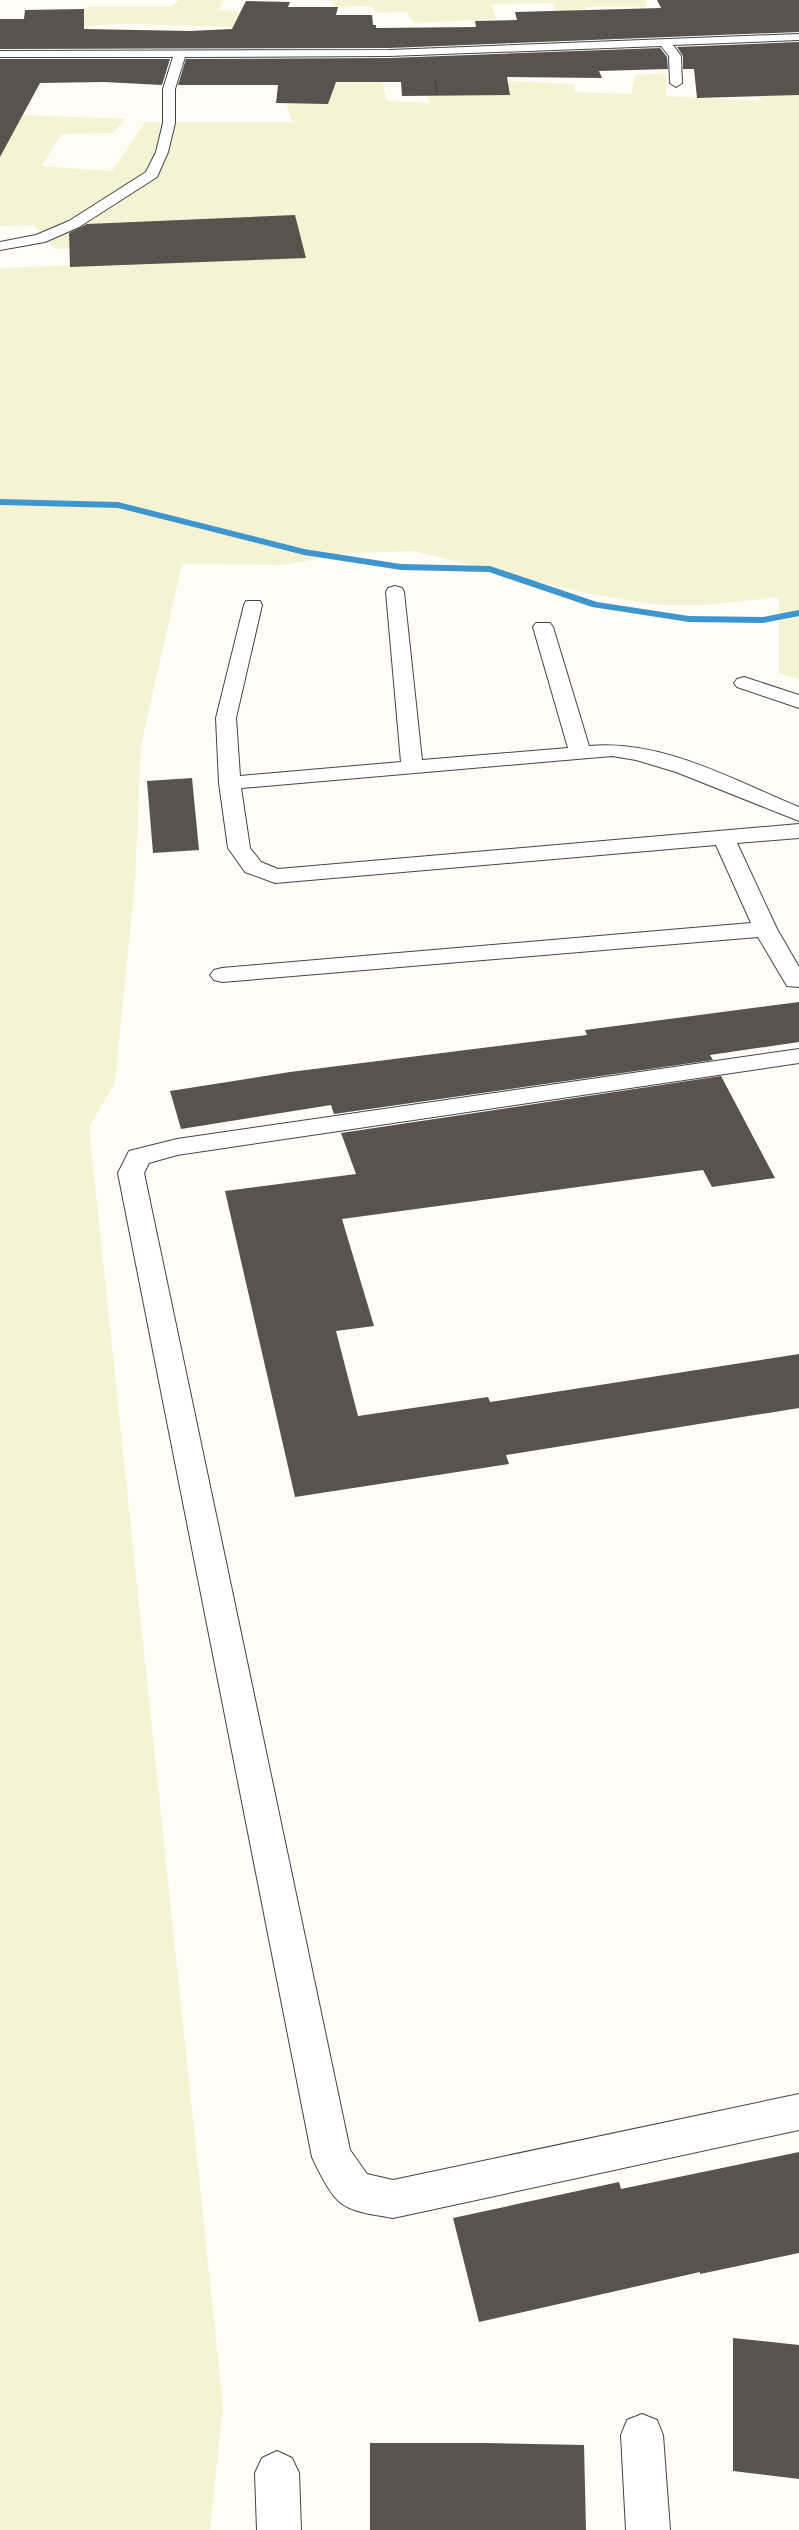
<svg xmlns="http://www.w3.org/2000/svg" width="799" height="2530" viewBox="0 0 799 2530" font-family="'IBM Plex Serif',serif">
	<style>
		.farmland { fill: #f6f3d4 }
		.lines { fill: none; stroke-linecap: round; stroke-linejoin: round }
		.stream { fill: #3f96cf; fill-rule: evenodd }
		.building { fill: #5a524d }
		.minor-casing { stroke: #444; stroke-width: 2 }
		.path { stroke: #333; stroke-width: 1; stroke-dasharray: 2.5 1; stroke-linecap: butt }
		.minor { fill: #fff; fill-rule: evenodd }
	</style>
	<rect width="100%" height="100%" fill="#fffdf5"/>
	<path class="farmland" d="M179 0H224L219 10 278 14 254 25 232 27 127 24 78 26 88 7H171Z
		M322 0H646V7H586V17L558 18 553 3 491 4 496 19 414 23 406 12 377 13 371 6 334 7 333 1Z
		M666 73V96L760 101 755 81 799 83V679L779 673V597L706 605H659L589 594 413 551 351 553 284 565 182 564 141 745 135 881 115 1083 89 1127 223 2406 210 2530H0V268L208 260 209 243 55 249 33 225 0 226V114L125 119 113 133 62 134 41 166 112 171 145 122H293L286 105 327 102 326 82 382 80 387 101 430 103 422 83 500 91 512 81 574 84 575 92 631 94 636 75Z"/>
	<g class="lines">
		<path class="stream" d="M0 499 118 502 304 549 401 564 490 566 597 602 689 616 763 617 799 610V616L763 623 689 622 592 607 489 572 401 570 304 555 118 508 0 505Z"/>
	</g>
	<path class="building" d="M657 0H799V32L389 48 0 49V19H24L25 10 84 9V29L190 31 232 29 246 1 290 2 288 7H338L336 15H372L373 25H376V28L476 27 475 21 517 20 515 12 661 8Z
		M799 42V95L697 98 694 69H683V56L677 47Z
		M660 48 667 57 668 69 599 71 602 78 507 77 510 95 402 96 401 82H336L328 104 276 103 278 85H178L186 59 389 58Z
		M0 59H170L162 85 104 82 40 83 0 157Z
		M295 215 306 258 70 267 69 233 87 224Z
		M192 778 199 850 153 853 147 781Z
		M799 1002V1042L710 1055 713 1060 334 1114 331 1105 181 1129 170 1091 290 1072 587 1035 585 1030Z
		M721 1076 775 1178 712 1187 703 1170 342 1219 374 1326 336 1331 358 1416 488 1397 490 1402 799 1354V1408L506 1455 509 1464 295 1497 225 1191 356 1174 341 1133Z
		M799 2152V2253L700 2274V2272L479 2322 453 2218 619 2182 621 2189Z
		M733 2338 799 2345V2479L733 2471Z
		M370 2443H485L584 2445 586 2530H370Z"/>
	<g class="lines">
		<defs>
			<path id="minor" d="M799 34V40L673 45 681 56 682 83 676 87 670 83 669 56 661 46 389 56 185 57 175 89V123L168 152 157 177 79 227 45 242 0 250V242L36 235 69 221 146 172 156 152 163 123V89L173 57H0V51L389 50Z
				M395 586 402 588 404 592 422 760 568 748 533 627 536 623H550L553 627 589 746C662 739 733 780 799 807V821L676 772 636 760 612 756 241 788 250 848 261 862 278 869 799 824V838L737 843 777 929 799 967V987L787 986 758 937 222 982 214 980 210 975 214 970 222 968 751 923 716 845 275 883 245 872 228 848 219 783 216 718 244 605 246 601H260L262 605 236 718 240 776 401 762 386 592 388 588Z
				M744 677 799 695V708L737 687 734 683 737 679Z
				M799 1049V1063L177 1155 149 1163 144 1173 350 2150 367 2174 393 2180 799 2094V2130L393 2218C378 2215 353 2213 341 2203 330 2195 318 2170 312 2157L118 1173 129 1151 177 1139Z
				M642 2414 657 2420 663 2435 670 2530H626L621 2435 627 2420Z
				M277 2451 292 2458 299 2473 301 2530H257L255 2473 262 2458Z"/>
		</defs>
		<use href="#minor" class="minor-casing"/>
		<path class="path" d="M435 79 437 93"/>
		<use href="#minor" class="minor"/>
	</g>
</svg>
